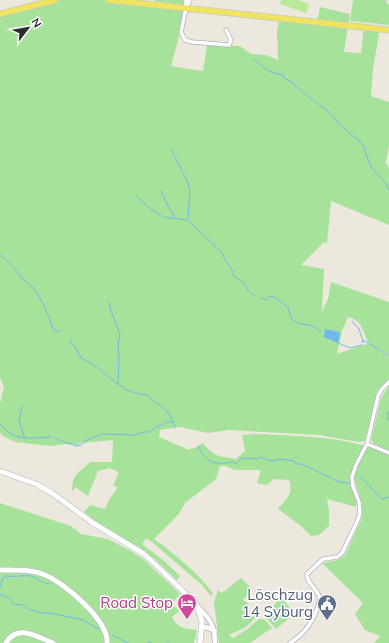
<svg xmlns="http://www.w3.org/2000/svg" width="389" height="643" viewBox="0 0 389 643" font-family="Mulish,sans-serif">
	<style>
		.green { fill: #a7e29a; fill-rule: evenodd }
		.pitch { fill: #b8e996 }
		.water { fill: #71b8ed }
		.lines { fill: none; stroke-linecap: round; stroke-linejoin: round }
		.stream { stroke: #71b8ed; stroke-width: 1 }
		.minor-casing { stroke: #b1b1be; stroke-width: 5 }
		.tertiary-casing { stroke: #b1b1be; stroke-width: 6 }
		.secondary-casing { stroke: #b1b1be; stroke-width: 6 }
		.primary-casing { stroke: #c8c8c8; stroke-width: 7 }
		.minor { stroke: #fff; stroke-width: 3.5 }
		.tertiary { stroke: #fff; stroke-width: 4.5 }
		.secondary { stroke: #fff; stroke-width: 5 }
		.primary { stroke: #efe45f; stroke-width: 5.5 }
		.labels { text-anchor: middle; stroke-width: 3; stroke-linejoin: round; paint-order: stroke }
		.service-label { font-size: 15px; fill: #4e5e75; stroke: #fff; text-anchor: end }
		.hotel-label { font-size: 15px; fill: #b23c85; stroke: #fff; text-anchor: end }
	</style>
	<rect width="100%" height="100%" fill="#ece8dd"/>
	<path class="green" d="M55 0H109L155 5V0H186L184 18 171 66 203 71 207 45 240 46 251 54 266 55 278 60 277 30 280 18 317 22 320 7 350 14 344 52 361 53 364 27 380 29 373 68 371 96 389 102V145L386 163 389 168V225L331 201 327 243 324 242 301 265 324 269 322 311 328 299 331 282 389 302V355L370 344 389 357V378L377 391 365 441 359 442 319 435 229 430 208 433 180 427 160 430 159 437 189 450 192 448H195L203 443C214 457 219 456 236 459L245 451 242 435 254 434C299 436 347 436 389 454V643H374L380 636 365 630 355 614 363 603 322 563 338 560 345 555 362 518V504L355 481 349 483 357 502 356 507 327 499 329 511V526L319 535 311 536 301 526 278 509C286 499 294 494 289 480L274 479 267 485 257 483 261 470H235L225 466H220L216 479 185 503 179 514 154 539C171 551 203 577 213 594L211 596 202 585 152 542 146 538 142 544 163 560 180 576 177 580 156 560 137 546 106 529 84 512 90 505 105 509 109 500 118 487 113 486 119 472 109 468 98 471 88 496 75 487 72 492C72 484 73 476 80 471 84 467 87 466 90 462H112L113 440 83 443 82 442 78 445 68 444 50 446 15 442 3 436 0 432V403L4 387 0 377V14ZM348 317C364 321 362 332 369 343L337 354 342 331Z
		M353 0H386L387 4H389V25L350 21Z
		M389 386V451L373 443 371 440 381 398Z
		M0 503 71 526 81 534 108 539 129 550 142 558 180 594 173 602V605L179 611 172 617C177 628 186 629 197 630L194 643H0Z
		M241 578 252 589 243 600 249 604 245 610 255 618 246 627 229 635 233 638 246 630 259 619H262L265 620 272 628 250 643H219L214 602 218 590 222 593Z
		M280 595 294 614 276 629 267 619Z"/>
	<path class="pitch" d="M281 0H297L309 4 306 13 280 4Z"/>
	<path class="water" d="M325 329 340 332 338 343 324 337Z"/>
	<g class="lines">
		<path class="stream" d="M254 59 267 70 276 74H282L284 78 292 82 296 87 329 112 339 124 360 142 364 147 367 157 372 168 387 185 389 190
			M171 149 188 183 190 191 188 219
			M161 191 169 208 175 218
			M137 197 152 210 163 217 187 220
			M188 220 223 254C225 263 233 268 234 277 250 283 243 290 255 296
			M0 255C9 261 14 268 21 277 25 281 31 285 34 289 41 297 50 319 53 329L56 331H61
			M261 298 266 300 270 296 276 298 288 307 290 315 293 321C298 324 304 324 309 325 314 326 318 330 321 332
			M109 302 111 311 120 334 118 345 119 357 118 383
			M352 321 359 329 363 341
			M69 340 75 347 81 358 95 366 118 384 122 386 124 389C132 391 139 395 147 395L154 402C166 406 171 416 175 428
			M362 342 365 341 389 356
			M338 343 350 348 362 345
			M22 406 19 420 25 439
			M389 411 387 416 389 421
			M0 424C14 442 30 438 51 437
			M55 438 61 441 77 446 81 445 85 441 102 434 136 435 144 432H149L156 427 162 425 165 422H172
			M198 446C208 464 214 465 234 462L236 464 242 458 257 459 259 457 272 461 280 459 294 461 296 464H302L337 481 350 484 352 469
			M361 477 382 499 389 497
			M0 587 3 578 5 576C11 577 28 575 31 576 38 579 43 584 51 584
			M0 594 10 598 13 604 23 605 31 610 42 613H51L83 620 99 629
			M112 635 128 643
			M148 643 151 642
			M167 643H169"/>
		<defs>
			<path id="minor" d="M186 0V8L181 32 185 40 192 42 229 45 231 40 226 30
				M186 8 190 0
				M367 444 389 453
				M290 643C308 631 314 620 320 600 320 590 306 584 307 574L323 559 337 557 342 553 357 522 360 513 359 502 353 486 352 477 356 465 367 444 378 396 382 389 389 382"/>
			<path id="tertiary" d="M198 607C210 619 215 625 215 643
				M202 627 209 628 215 631"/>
			<path id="secondary" d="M0 471 36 484 52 493 93 523 144 554 156 565 191 599 197 606 202 621 200 643
				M0 570C15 570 31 569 45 575 65 583 109 621 107 643
				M6 643C18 623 37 637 53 643"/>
			<path id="primary" d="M109 0 389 30
				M0 14 55 0"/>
		</defs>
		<use href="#minor" class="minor-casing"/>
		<use href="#tertiary" class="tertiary-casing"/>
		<use href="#secondary" class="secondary-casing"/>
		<use href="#primary" class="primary-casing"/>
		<use href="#minor" class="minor"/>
		<use href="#tertiary" class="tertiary"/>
		<use href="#secondary" class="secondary"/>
		<use href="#primary" class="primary"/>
	</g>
	<defs>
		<symbol id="hotel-pin" viewBox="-11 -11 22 30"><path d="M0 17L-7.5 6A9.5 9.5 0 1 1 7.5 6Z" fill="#d1479c" stroke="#fff"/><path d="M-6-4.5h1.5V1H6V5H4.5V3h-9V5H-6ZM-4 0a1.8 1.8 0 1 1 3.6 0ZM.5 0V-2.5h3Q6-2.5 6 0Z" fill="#fff"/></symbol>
		<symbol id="civic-pin" viewBox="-11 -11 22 30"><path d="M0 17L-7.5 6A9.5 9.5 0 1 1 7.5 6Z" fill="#5c6f8a" stroke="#fff"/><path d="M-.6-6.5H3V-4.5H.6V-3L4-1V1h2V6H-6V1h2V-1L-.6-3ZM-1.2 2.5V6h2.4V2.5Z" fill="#fff"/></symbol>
	</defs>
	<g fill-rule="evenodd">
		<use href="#hotel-pin" x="176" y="592" width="22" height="30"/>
		<use href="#civic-pin" x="316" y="593" width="22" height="30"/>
	</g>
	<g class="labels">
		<g class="service-label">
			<text x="313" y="600">Löschzug<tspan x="313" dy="17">14 Syburg</tspan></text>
		</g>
		<g class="hotel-label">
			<text x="173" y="608">Road Stop</text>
		</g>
	</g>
	<g transform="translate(28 28) rotate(59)" stroke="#ffffff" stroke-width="3" paint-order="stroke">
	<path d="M0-3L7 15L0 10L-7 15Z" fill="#2b2b2b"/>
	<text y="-6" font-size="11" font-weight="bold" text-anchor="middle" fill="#2b2b2b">N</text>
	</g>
</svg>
